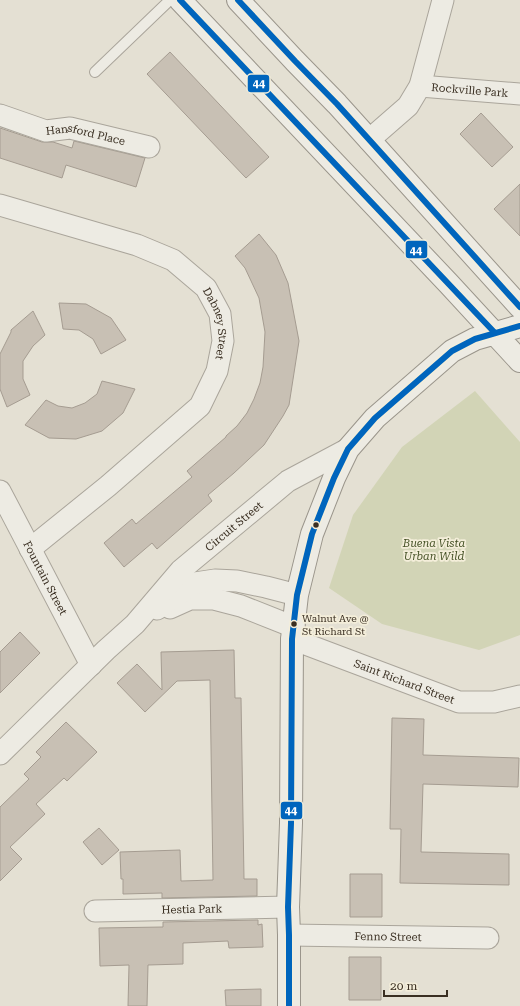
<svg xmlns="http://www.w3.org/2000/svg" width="520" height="1006" viewBox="0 0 520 1006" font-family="'Roboto Serif',serif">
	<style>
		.green { fill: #d2d4b6 }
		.building { fill: #c8c0b4; stroke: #a59c91 }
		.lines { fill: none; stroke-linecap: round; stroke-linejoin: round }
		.lane-casing { stroke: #aaa59b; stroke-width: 12 }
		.street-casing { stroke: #aaa59b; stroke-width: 23 }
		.secondary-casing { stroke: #9a958b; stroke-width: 24 }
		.lane { stroke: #edebe3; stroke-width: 10 }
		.street { stroke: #edebe3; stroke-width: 21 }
		.secondary { stroke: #edebe3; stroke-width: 22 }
		.bus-1-casing { stroke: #f4eeda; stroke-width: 9 }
		.bus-1 { stroke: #0065bd; stroke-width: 6 }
		.bus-dot { fill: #3a2f22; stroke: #f4eeda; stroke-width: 1.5 }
		.labels { text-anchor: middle; stroke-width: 3.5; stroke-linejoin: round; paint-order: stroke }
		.bus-label { font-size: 10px; fill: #3a2f22; stroke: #f4eeda; text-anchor: start }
		.street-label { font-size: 11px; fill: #3a2f22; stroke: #f4eeda }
		.park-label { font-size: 11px; font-style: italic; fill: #49552a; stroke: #f4eeda }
		.line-badge { stroke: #f4eeda; stroke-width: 1.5 }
		.badge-label { font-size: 11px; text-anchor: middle; font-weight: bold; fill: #fff }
	</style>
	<rect width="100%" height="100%" fill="#e4e0d3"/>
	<path class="green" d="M475 391 520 442V635L479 650 382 624 329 588 353 515 402 447Z"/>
	<path class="building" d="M170 52 269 157 246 178 147 74Z
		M481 113 513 147 492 167 460 134Z
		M0 128 42 142H53L72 148 74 141 145 158 136 187 66 165 62 178 0 158Z
		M520 184V236L494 209Z
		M259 234 276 255 288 283 299 341 289 405 283 416 264 445 234 473 208 495 212 501 157 549 152 543 124 567 104 543 132 519 136 524 192 477 187 471 226 437V436L237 426 247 413 254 399 260 383 263 367 265 332 259 298 245 268 235 256Z
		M59 303 86 304 111 318 126 340 101 354 93 339 79 330 63 329Z
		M33 311 45 335 33 346 23 361V379L30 395 7 407 0 389V354L11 332V330Z
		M102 381 135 389 123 413 102 431 76 439 49 438 25 425 46 400 58 406 72 408 85 403 97 394Z
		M20 632 40 653 0 693V652Z
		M234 650 235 698H241L244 879H257V896L162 898V893L123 894V879H121L120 852 180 850 181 881 213 880 210 680 177 681 145 712 117 683 137 664 162 690 161 652Z
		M392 718 424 719 423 755 519 758 518 787 423 784 421 852 509 854V885L400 883 401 829H390Z
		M66 722 97 752 67 781 64 778 36 804 45 814 10 847 22 859 0 881V807L29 779 24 774 41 757 36 752Z
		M99 828 119 850 102 865 83 842Z
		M350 874H382V917H350Z
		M258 920V925L262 924 263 947 229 948 228 941 183 943V964L148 965 147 1006H128L129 965 100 966 99 928 163 927V922Z
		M349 957H381V1000H349Z
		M261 989V1006H226L225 990Z"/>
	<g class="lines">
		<defs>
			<path id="lane" d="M95 72 170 0"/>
			<g id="street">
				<path id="s1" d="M420 86 520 94"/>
				<path id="s2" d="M0 115 46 131 70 128 149 147"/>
				<path d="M369 140 408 106 420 86 443 0"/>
				<path id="s3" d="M0 205 137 245 173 260 206 288 220 314 223 341 217 371 200 406 108 486 30 549"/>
				<path id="s4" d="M0 491 91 665"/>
				<path d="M170 608 190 599H214L241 606 294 627"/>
				<path d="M157 609 195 583 215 580 237 581 266 587 297 595"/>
				<path id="s5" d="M292 639 459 702H494L520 696"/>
				<path id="s6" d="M0 754 106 650 135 624 181 570 288 481 348 449"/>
				<path id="s7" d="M95 911 288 907"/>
				<path id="s8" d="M289 935 488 938"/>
			</g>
			<path id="secondary" d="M180 0 449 284 520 361
				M238 0 295 61 337 104 520 307
				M289 1006V935L288 907 291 823 292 639 297 595 312 534 334 478 348 449 375 418 452 351 475 339 520 326"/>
		</defs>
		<use href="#lane" class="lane-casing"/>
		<use href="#street" class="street-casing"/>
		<use href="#secondary" class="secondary-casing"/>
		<use href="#lane" class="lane"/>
		<use href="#street" class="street"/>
		<use href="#secondary" class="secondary"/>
		<defs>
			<path id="bus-1" d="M180 0 495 333
				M238 0 295 61 337 104 520 307
				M289 1006V935L288 907 291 823 292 639 297 595 312 534 334 478 348 449 375 418 452 351 475 339 520 326"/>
		</defs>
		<use href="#bus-1" class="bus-1-casing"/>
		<use href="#bus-1" class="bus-1"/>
	</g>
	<g class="bus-dot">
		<circle cx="316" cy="525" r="3.5"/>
		<circle cx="294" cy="624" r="3.5"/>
	</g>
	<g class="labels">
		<g class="bus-label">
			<text x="302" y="622">Walnut Ave @<tspan x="302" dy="13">St Richard St</tspan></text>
		</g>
		<g class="street-label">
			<text dy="4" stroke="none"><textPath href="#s1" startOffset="50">Rockville Park</textPath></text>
			<text dy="4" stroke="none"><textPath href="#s2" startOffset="89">Hansford Place</textPath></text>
			<text dy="4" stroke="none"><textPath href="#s3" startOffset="263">Dabney Street</textPath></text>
			<text dy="4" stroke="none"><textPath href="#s6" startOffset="327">Circuit Street</textPath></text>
			<text dy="4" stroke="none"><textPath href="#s4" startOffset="98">Fountain Street</textPath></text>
			<text dy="4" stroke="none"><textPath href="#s5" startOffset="120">Saint Richard Street</textPath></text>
			<text dy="4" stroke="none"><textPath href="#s7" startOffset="97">Hestia Park</textPath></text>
			<text dy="4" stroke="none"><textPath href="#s8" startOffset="99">Fenno Street</textPath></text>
		</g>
		<g class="park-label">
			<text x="434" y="547">Buena Vista<tspan x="434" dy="13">Urban Wild</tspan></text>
		</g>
	</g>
	<g class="line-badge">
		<rect x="247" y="74" width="23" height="19" rx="4" fill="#0065bd"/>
		<rect x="405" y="240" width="23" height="19" rx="4" fill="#0065bd"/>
		<rect x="280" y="801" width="23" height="19" rx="4" fill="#0065bd"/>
	</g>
	<g class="badge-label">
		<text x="259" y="87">44</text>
		<text x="416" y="254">44</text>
		<text x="291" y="814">44</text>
	</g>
	<path d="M384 990v6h63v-6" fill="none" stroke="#3a2f22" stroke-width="2"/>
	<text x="390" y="990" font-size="12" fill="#3a2f22" stroke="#f4eeda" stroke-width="3" paint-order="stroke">20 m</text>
</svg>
